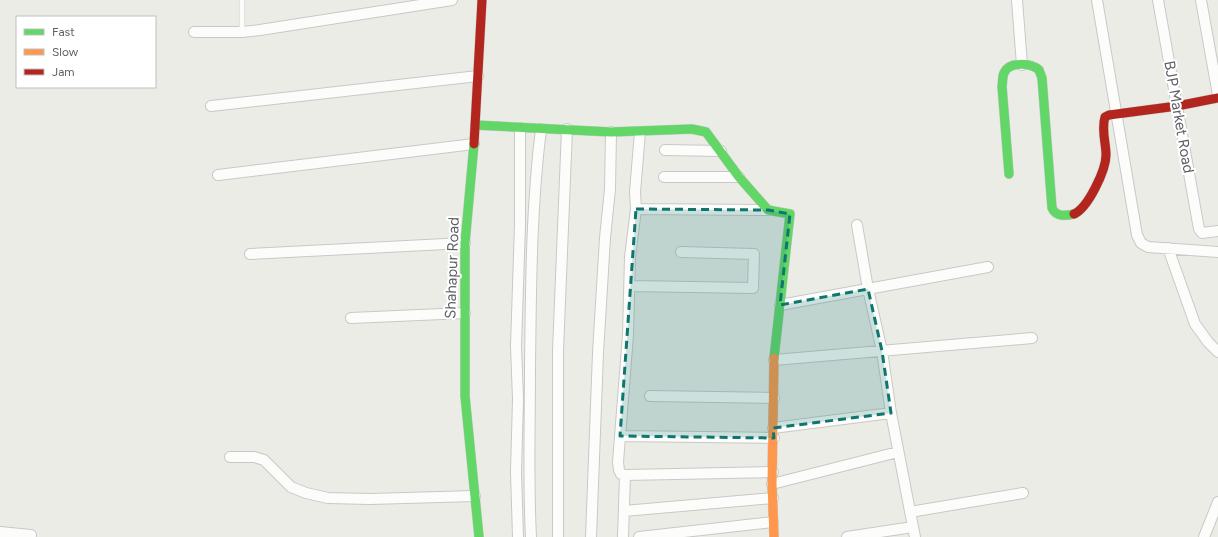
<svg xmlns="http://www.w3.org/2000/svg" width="1218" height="537" viewBox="0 0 1218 537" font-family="Figtree,sans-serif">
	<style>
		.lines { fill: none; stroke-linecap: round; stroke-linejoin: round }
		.lane-casing { stroke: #c8c9c7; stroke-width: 6 }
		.street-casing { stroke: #c8c9c7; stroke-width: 12 }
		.fast-casing { stroke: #c9c9c8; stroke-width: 10 }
		.slow-casing { stroke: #c9c9c8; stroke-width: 10 }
		.jam-casing { stroke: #c9c9c8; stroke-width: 10 }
		.lane { stroke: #fcfcfb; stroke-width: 5 }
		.street { stroke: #fcfcfb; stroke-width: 10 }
		.fast { stroke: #63d668; stroke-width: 9 }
		.slow { stroke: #ff974d; stroke-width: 9 }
		.jam { stroke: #b3261e; stroke-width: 9 }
		.marked { fill: #0f766e; fill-opacity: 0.2; stroke: #0f766e; stroke-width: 3; stroke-dasharray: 8 5; stroke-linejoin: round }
		.labels { text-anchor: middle; stroke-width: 4; stroke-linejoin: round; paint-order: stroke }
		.street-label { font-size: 15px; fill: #5c5f65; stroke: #fff }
	</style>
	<rect width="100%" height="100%" fill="#ecece7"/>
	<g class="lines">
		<defs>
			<path id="lane" d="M242 32V0"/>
			<path id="street" d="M1017 0 1022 65
				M1097 0 1137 235 1141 243 1148 247 1218 252
				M1158 0 1199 229 1202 233 1218 231
				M1201 0 1218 95
				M194 32H242L260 30 452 0
				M211 106 478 76
				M640 132 635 192 636 209 630 257 628 335 618 462 619 470 621 474 625 475 773 472
				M665 150 721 151
				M218 175 474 144
				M664 177H739
				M636 209 768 210
				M857 225 868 289 882 351 891 413 915 537
				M1168 248 1195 324 1208 342 1218 352
				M250 254 465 243
				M630 286 753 288 754 254 681 252
				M780 305 988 267
				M351 318 465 313
				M774 360 1032 338
				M650 396 774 398
				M773 428 891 413
				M620 436 774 438
				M230 457H254L264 460 291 487 306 493 328 498 370 499 475 496
				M772 484 898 452
				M624 511 773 498
				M910 512 1023 493
				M0 532 31 535
				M518 537 516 472 518 399 516 346 520 225V128
				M531 537C528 481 530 424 530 367 531 288 531 208 541 129
				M558 537V351L567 129
				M591 537 598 353 605 238 610 189 611 132
				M623 537 625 475
				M639 537 773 522
				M847 537 913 527
				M1204 537 1218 502"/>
			<path id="fast" d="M475 125 611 132 692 129 706 132 739 177 768 210 790 214 774 358
				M474 144 465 243V396L479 537
				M1009 174 1002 86C1003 82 1002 77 1004 73 1009 61 1031 63 1039 70L1042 78 1052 208C1056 217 1065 216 1074 214"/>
			<path id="slow" d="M774 537 772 484 774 358"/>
			<path id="jam" d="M474 144 482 0
				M1074 214C1088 208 1106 170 1106 155 1106 142 1101 130 1105 117L1109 115 1177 106 1218 98"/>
		</defs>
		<use href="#lane" class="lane-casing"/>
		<use href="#street" class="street-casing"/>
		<use href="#fast" class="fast-casing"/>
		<use href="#slow" class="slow-casing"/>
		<use href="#jam" class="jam-casing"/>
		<use href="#lane" class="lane"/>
		<use href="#street" class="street"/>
		<use href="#fast" class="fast"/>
		<use href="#slow" class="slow"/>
		<use href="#jam" class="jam"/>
	</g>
	<path class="marked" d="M636 209 768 210 790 214 780 305 868 289 882 351 891 413 773 428 774 438 620 436Z"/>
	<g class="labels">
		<g class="street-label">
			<text transform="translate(1179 117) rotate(80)" y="5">BJP Market Road</text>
			<text transform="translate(452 268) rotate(-88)" y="5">Shahapur Road</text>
		</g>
	</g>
	<rect x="16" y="16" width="140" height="72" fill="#ffffff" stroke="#bebfc1"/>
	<rect x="24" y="29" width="20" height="6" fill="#63d668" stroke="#bebfc1"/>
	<text x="52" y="36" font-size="12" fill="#5c5f65">Fast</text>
	<rect x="24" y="49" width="20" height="6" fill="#ff974d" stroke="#bebfc1"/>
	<text x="52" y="56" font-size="12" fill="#5c5f65">Slow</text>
	<rect x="24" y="69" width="20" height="6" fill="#b3261e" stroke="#bebfc1"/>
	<text x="52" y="76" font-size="12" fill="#5c5f65">Jam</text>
</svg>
